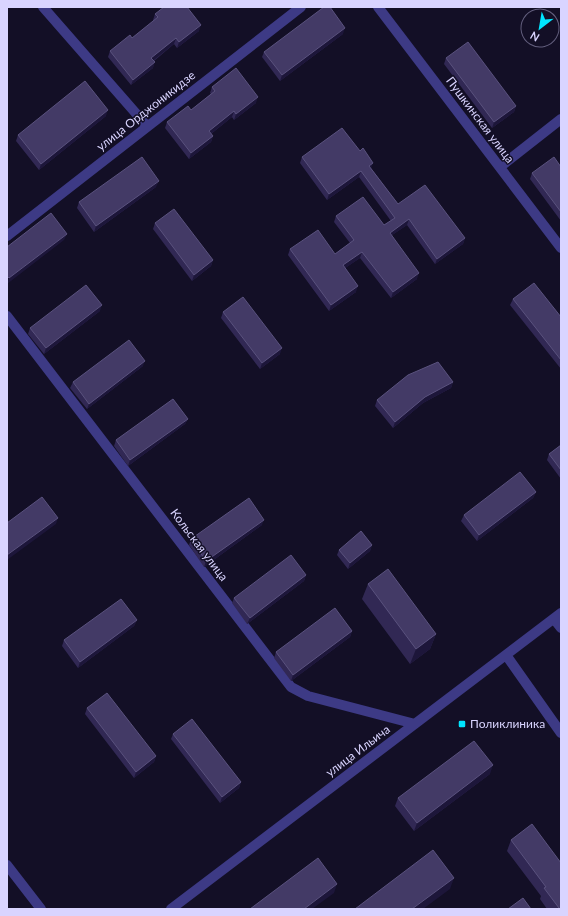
<svg xmlns="http://www.w3.org/2000/svg" width="568" height="916" viewBox="0 0 568 916" font-family="Lato,sans-serif">
	<style>
		.lines { fill: none; stroke-linecap: round; stroke-linejoin: round }
		.minor { stroke: #3d3a85; stroke-width: 10 }
		.wall { fill: #312854 }
		.shaded-wall { fill: #1d163a }
		.building { fill: #433a66; stroke: #5a527e }
		.poi-dot { fill: #00e5ff; stroke: #130f26; stroke-width: 1.5 }
		.labels { text-anchor: middle; stroke-width: 3; stroke-linejoin: round; paint-order: stroke }
		.street-label { font-size: 12px; fill: #d9d4ff; stroke: #130f26 }
		.poi-label { font-size: 12px; fill: #d9d4ff; stroke: #130f26; text-anchor: start }
	</style>
	<rect width="100%" height="100%" fill="#130f26"/>
	<g class="lines">
		<path class="minor" d="M43 7 147 126
			M378 7 561 248
			M500 167 561 119
			M7 236 301 7
			M7 316 291 687 308 696 415 724
			M554 619 561 628
			M506 655 561 733
			M7 865 41 909
			M171 909 561 613"/>
	</g>
	<path class="wall" d="M155 14 199 31 177 48 174 44 154 61 153 68 131 85 108 57 110 51 132 38 154 21 153 20Z
		M343 34 280 81 262 57 264 52Z
		M446 58 516 106 514 112 492 128 444 64Z
		M212 87 256 103 234 120 232 117 211 134 213 136 211 142 189 159 165 128 167 122 191 110 211 94 210 93Z
		M106 116 39 170 16 141 18 135Z
		M302 157 371 168 398 204 465 238 463 244 435 264 407 225 392 235 417 279 391 298 360 258 345 268 356 292 329 311 288 255 290 249 335 254 350 243 334 222 336 216 384 225 391 221 359 177 327 200 300 163Z
		M561 167V221L530 179 532 173Z
		M156 187 94 232 77 208 79 202Z
		M155 223 213 260 211 266 192 281 153 229Z
		M513 299 561 317V369L510 305Z
		M100 311 44 354 28 334 30 328Z
		M223 312 280 354 260 369 221 318Z
		M143 366 87 409 70 388 73 382Z
		M453 382 451 388 423 403 393 428 375 406 377 400Z
		M188 419 185 424 128 466 114 446 116 440Z
		M561 445V479L547 460 549 454Z
		M536 492 533 498 477 541 461 521 464 515Z
		M262 525 204 567 189 545 191 539Z
		M372 545 370 551 348 569 337 555 339 550Z
		M306 575 304 581 247 624 232 603 234 598Z
		M368 584 436 634 430 649 410 664 362 599Z
		M137 620 134 626 78 668 62 646 64 640Z
		M352 631 350 637 291 681 274 658 276 652Z
		M87 708 156 756 154 762 134 778 85 714Z
		M173 734 241 782 239 788 220 803 171 739Z
		M490 774 414 831 395 806 398 798Z
		M511 840 561 863V909H547L540 899 541 896 507 851Z"/>
	<path class="shaded-wall" d="M201 25 199 31 177 48 179 42Z
		M345 28 343 34 280 81 282 75Z
		M176 38 174 44 149 64 151 58Z
		M155 62 153 68 131 85 133 80Z
		M258 97 256 103 234 120 236 114Z
		M516 106 514 112 492 128 494 122Z
		M108 110 106 116 39 170 41 164Z
		M234 111 232 117 207 137 209 131Z
		M213 136 211 142 189 159 191 153Z
		M373 163 371 169 369 166Z
		M361 171 359 177 327 200 329 194Z
		M159 181 156 187 94 232 96 226Z
		M409 219 407 225 388 238 390 233Z
		M67 234 64 240 7 284 9 278Z
		M465 238 463 244 435 264 437 259Z
		M362 252 360 258 341 271 343 265Z
		M213 260 211 266 192 281 194 275Z
		M419 273 417 279 391 298 393 292Z
		M358 286 356 292 329 311 331 305Z
		M102 305 100 311 44 354 46 348Z
		M282 348 280 354 260 369 262 363Z
		M145 361 143 366 87 409 89 404Z
		M453 382 451 388 423 403 393 428 395 422 425 397Z
		M188 419 185 424 128 466 130 460Z
		M536 492 533 498 477 541 479 535Z
		M58 518 56 524 7 560V555Z
		M264 520 262 525 204 567 206 561Z
		M372 545 370 551 348 569 350 563Z
		M306 575 304 581 247 624 250 618Z
		M137 620 134 626 78 668 80 662Z
		M352 631 350 637 291 681 293 675Z
		M436 634 430 649 410 664 416 649Z
		M156 756 154 762 134 778 136 772Z
		M493 765 490 774 414 831 417 823Z
		M241 782 239 788 220 803 222 797Z
		M454 878 450 889 423 909H412Z
		M337 884 334 893 312 909H304Z"/>
	<path class="building" d="M164 7H187L201 25 179 42 176 38 151 58 155 62 133 80 110 51 130 35 132 38 158 17 155 14Z
		M324 7H330L345 28 282 75 264 52Z
		M468 42 516 106 494 122 446 58Z
		M236 68 258 97 236 114 234 111 209 131 213 136 191 153 167 122 188 106 191 110 215 91 212 87Z
		M85 81 108 110 41 164 18 135Z
		M342 128 360 151 363 148 373 163 369 166 398 204 425 185 465 238 437 259 409 219 390 233 419 273 393 292 362 252 343 265 358 286 331 305 290 249 318 230 335 254 354 240 336 216 363 197 384 225 395 218 361 171 329 194 302 157Z
		M142 157 159 181 96 226 79 202Z
		M554 157 561 167V212L532 173Z
		M174 209 213 260 194 275 155 223Z
		M51 213 67 234 9 278 7 276V247Z
		M534 283 561 317V360L513 299Z
		M86 285 102 305 46 348 30 328Z
		M243 297 282 348 262 363 223 312Z
		M129 340 145 361 89 404 73 382Z
		M438 362 453 382 425 397 395 422 377 400 408 375Z
		M173 399 188 419 130 460 116 440Z
		M561 445V470L549 454Z
		M520 472 536 492 479 535 464 515Z
		M42 497 58 518 7 555V523Z
		M249 498 264 520 206 561 191 539Z
		M361 531 372 545 350 563 339 550Z
		M291 555 306 575 250 618 234 598Z
		M388 569 436 634 416 649 368 584Z
		M121 599 137 620 80 662 64 640Z
		M335 608 352 631 293 675 276 652Z
		M107 693 156 756 136 772 87 708Z
		M192 719 241 782 222 797 173 734Z
		M474 741 493 765 417 823 398 798Z
		M532 824 561 863V909H557L559 908 544 888 546 887 511 840Z
		M433 850 454 878 412 909H355Z
		M318 858 337 884 304 909H250Z
		M523 898 531 909H508Z"/>
	<rect class="poi-dot" x="458" y="720" width="8" height="8" rx="2"/>
	<g class="labels">
		<g class="street-label">
			<text transform="translate(146 111) rotate(-38)" y="4">улица Орджоникидзе</text>
			<text transform="translate(480 120) rotate(53)" y="4">Пушкинская улица</text>
			<text transform="translate(199 545) rotate(53)" y="4">Кольская улица</text>
			<text transform="translate(358 751) rotate(-37)" y="4">улица Ильича</text>
		</g>
		<g class="poi-label">
			<text x="470" y="728">Поликлиника</text>
		</g>
	</g>
	<rect width="568" height="916" fill="none" stroke="#d9d4ff" stroke-width="16"/>
	<g transform="translate(540 28) rotate(211)"><circle r="19" fill="#130f26" stroke="#625e7d"/>
	<path d="M0-3L7 15L0 10L-7 15Z" fill="#00e5ff"/>
	<text y="-6" font-size="11" font-weight="bold" text-anchor="middle" fill="#d9d4ff">N</text>
	</g>
</svg>
